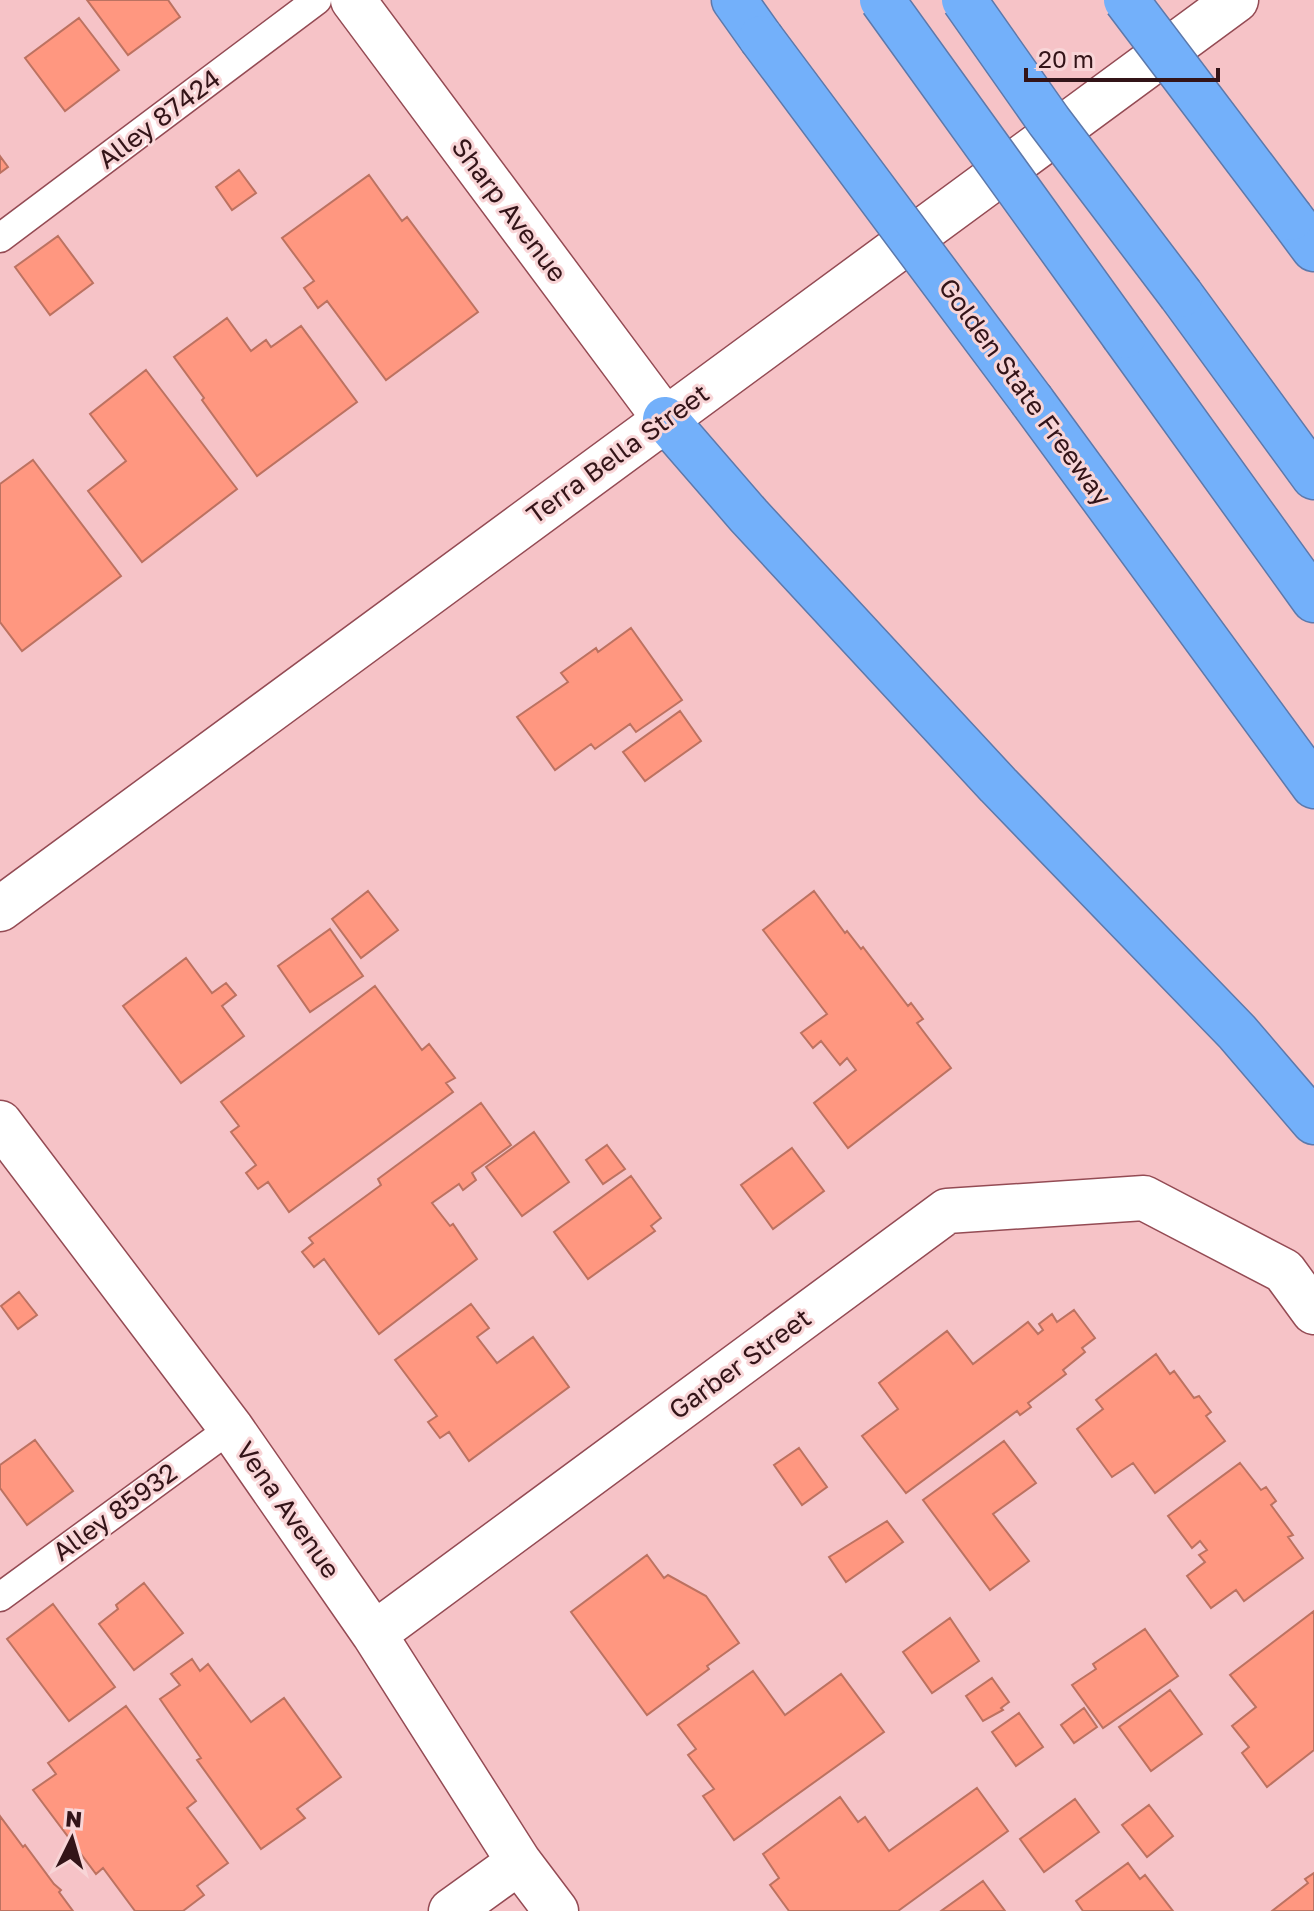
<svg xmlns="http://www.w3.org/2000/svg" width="1314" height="1911" viewBox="0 0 1314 1911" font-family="'Golos Text',sans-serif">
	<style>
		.building { fill: #ff9780; stroke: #bc7261; stroke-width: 2 }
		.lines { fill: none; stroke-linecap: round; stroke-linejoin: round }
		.lane-casing { stroke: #944b54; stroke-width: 31 }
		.street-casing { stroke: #944b54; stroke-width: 47 }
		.secondary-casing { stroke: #944b54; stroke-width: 47 }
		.highway-casing { stroke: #5d79ab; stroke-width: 47 }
		.lane { stroke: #fff; stroke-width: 28 }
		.street { stroke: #fff; stroke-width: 44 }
		.secondary { stroke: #fff; stroke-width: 44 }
		.highway { stroke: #73b0fa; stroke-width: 44 }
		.highway-bridge-casing { stroke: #5d79ab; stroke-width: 47; stroke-linecap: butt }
		.highway-bridge { stroke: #73b0fa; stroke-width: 44 }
		.labels { text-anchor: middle; stroke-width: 6; stroke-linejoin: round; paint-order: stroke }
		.street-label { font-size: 26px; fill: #331418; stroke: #f8d5d7 }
	</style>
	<rect width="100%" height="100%" fill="#f6c3c7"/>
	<path class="building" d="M87 0H168L180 17 128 55Z
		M79 18 119 70 65 111 25 58Z
		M0 156 8 167 0 173Z
		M239 170 256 193 232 210 216 187Z
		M369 175 402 221 407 217 478 312 386 380 327 301 318 308 304 288 314 281 282 238Z
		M58 236 93 283 50 315 15 267Z
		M227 318 251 351 266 340 271 347 301 326 357 402 257 476 202 400 204 398 174 357Z
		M146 370 237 489 142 562 88 491 126 461 90 414Z
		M33 460 121 576 22 651 0 622V484Z
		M631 628 682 700 636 732 630 724 595 749 591 744 555 770 517 717 568 682 561 673 596 648 598 652Z
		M680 711 701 741 645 781 623 752Z
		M368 891 398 930 361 958 332 919Z
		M814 891 845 933 847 931 861 949 863 947 908 1006 911 1003 923 1019 917 1023 951 1068 848 1148 814 1103 856 1070 847 1058 840 1065 821 1041 813 1048 801 1033 827 1014 763 930Z
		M330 929 363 976 310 1012 278 966Z
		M186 958 212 993 226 983 236 995 222 1006 244 1036 181 1083 123 1006Z
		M375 986 422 1050 429 1044 455 1078 446 1083 453 1092 289 1212 268 1182 258 1189 246 1173 256 1165 231 1132 239 1126 221 1102Z
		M481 1103 511 1145 472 1173 476 1180 463 1190 459 1184 432 1203 450 1226 453 1224 477 1259 379 1334 324 1259 314 1267 302 1252 313 1243 309 1238 381 1185 378 1179Z
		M534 1132 569 1182 522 1216 486 1167Z
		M607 1145 625 1169 603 1184 586 1160Z
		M792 1148 824 1191 773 1229 741 1185Z
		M631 1176 661 1218 651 1226 655 1231 588 1279 554 1232Z
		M19 1292 37 1315 18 1329 1 1306Z
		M471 1304 489 1328 477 1337 497 1363 533 1337 569 1387 469 1461 449 1432 440 1438 428 1422 437 1416 395 1360Z
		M1074 1310 1095 1338 1082 1348 1085 1352 1063 1370 1066 1374 1028 1403 1031 1407 1020 1415 1017 1411 906 1493 862 1436 898 1409 879 1383 947 1331 973 1364 1028 1322 1038 1334 1043 1330 1039 1324 1052 1314 1057 1322Z
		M1156 1354 1170 1374 1174 1371 1194 1398 1199 1396 1211 1412 1206 1416 1225 1441 1155 1493 1133 1463 1112 1477 1077 1429 1103 1409 1096 1400Z
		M35 1440 73 1491 27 1525 0 1488V1465Z
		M1004 1441 1036 1483 993 1514 1029 1561 990 1590 923 1500Z
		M799 1448 827 1487 802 1505 774 1465Z
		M1240 1463 1261 1490 1266 1487 1276 1501 1271 1505 1293 1535 1288 1537 1303 1558 1244 1601 1236 1590 1211 1608 1187 1576 1205 1562 1199 1555 1207 1550 1200 1541 1192 1548 1168 1516Z
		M887 1521 903 1542 846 1582 829 1557Z
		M647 1555 664 1578 668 1575 706 1596 739 1643 707 1666 709 1669 647 1715 571 1612Z
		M144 1583 183 1633 134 1670 99 1624 118 1609 116 1605Z
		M53 1604 115 1687 69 1721 7 1639Z
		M1314 1611V1750L1267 1787 1242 1753 1249 1747 1232 1726 1256 1707 1230 1675Z
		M950 1618 979 1661 932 1693 903 1652Z
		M1145 1629 1178 1676 1103 1728 1072 1685 1096 1669 1093 1664Z
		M192 1659 200 1671 208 1664 251 1722 284 1698 341 1777 297 1809 305 1818 261 1849 197 1760 201 1758 160 1699 180 1685 171 1674Z
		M753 1671 785 1715 841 1674 884 1732 734 1840 703 1796 714 1789 688 1755 696 1749 678 1725Z
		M992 1678 1009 1702 1001 1708 1003 1710 983 1721 966 1696Z
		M1170 1690 1202 1734 1151 1771 1119 1727Z
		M126 1706 196 1801 187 1808 228 1863 197 1886 204 1895 183 1911H135L103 1868 96 1874 33 1790 56 1774 48 1763Z
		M1084 1708 1097 1727 1074 1743 1061 1725Z
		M1019 1713 1043 1747 1016 1766 992 1732Z
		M977 1788 1008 1831 898 1911H789L770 1885 779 1878 763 1854 840 1797 858 1822 865 1817 889 1851Z
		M1075 1799 1099 1832 1044 1872 1020 1839Z
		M1149 1805 1173 1836 1147 1857 1122 1825Z
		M0 1816 23 1847 25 1845 54 1884 61 1890 59 1892 73 1911H0Z
		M1128 1863 1140 1879 1145 1875 1173 1911H1083L1076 1901Z
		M1314 1873V1911H1272L1308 1883 1305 1879Z
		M983 1881 1005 1911H941Z"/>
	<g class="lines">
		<defs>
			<path id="lane" d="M0 238 317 0
				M0 1597 231 1428"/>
			<path id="street" d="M353 0 665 419
				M0 1123 231 1428 374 1634 519 1862 556 1911
				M374 1634 947 1211 1144 1198 1284 1271 1314 1312
				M451 1911 519 1862"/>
			<path id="secondary" d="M0 909 1236 0"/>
			<path id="highway" d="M734 0 761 38
				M1291 218 1314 249
				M1181 295 1314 477
				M1124 336 1314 600
				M1032 401 1314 786
				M665 419 749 516 998 785 1237 1032 1314 1122"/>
		</defs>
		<use href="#lane" class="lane-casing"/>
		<use href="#street" class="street-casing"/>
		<use href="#secondary" class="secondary-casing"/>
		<use href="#highway" class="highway-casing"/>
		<use href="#lane" class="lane"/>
		<use href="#street" class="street"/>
		<use href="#secondary" class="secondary"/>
		<use href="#highway" class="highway"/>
		<defs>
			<path id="highway-bridge" d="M882 0 1124 336
				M964 0 1049 121 1181 295
				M1126 0 1291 218
				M761 38 1032 401"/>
		</defs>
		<use href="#highway-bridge" class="highway-bridge-casing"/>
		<use href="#highway-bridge" class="highway-bridge"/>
	</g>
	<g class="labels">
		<g class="street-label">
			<text transform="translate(159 119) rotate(-37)" y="9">Alley 87424</text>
			<text transform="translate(509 210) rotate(53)" y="9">Sharp Avenue</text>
			<text transform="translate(1025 392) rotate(54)" y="9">Golden State Freeway</text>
			<text transform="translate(618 454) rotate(-36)" y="9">Terra Bella Street</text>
			<text transform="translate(740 1364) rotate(-36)" y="9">Garber Street</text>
			<text transform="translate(288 1510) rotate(55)" y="9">Vena Avenue</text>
			<text transform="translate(115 1512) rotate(-36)" y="9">Alley 85932</text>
		</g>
	</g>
	<g transform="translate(72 1839) rotate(5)" stroke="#f8d5d7" stroke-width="6" paint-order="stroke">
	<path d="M0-6L14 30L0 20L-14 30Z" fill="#331418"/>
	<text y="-12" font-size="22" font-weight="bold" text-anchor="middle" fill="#331418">N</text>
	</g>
	<path d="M1026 68v12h192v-12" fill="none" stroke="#331418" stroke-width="4"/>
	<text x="1038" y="68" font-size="24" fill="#331418" stroke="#f8d5d7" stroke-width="6" paint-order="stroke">20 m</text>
</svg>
